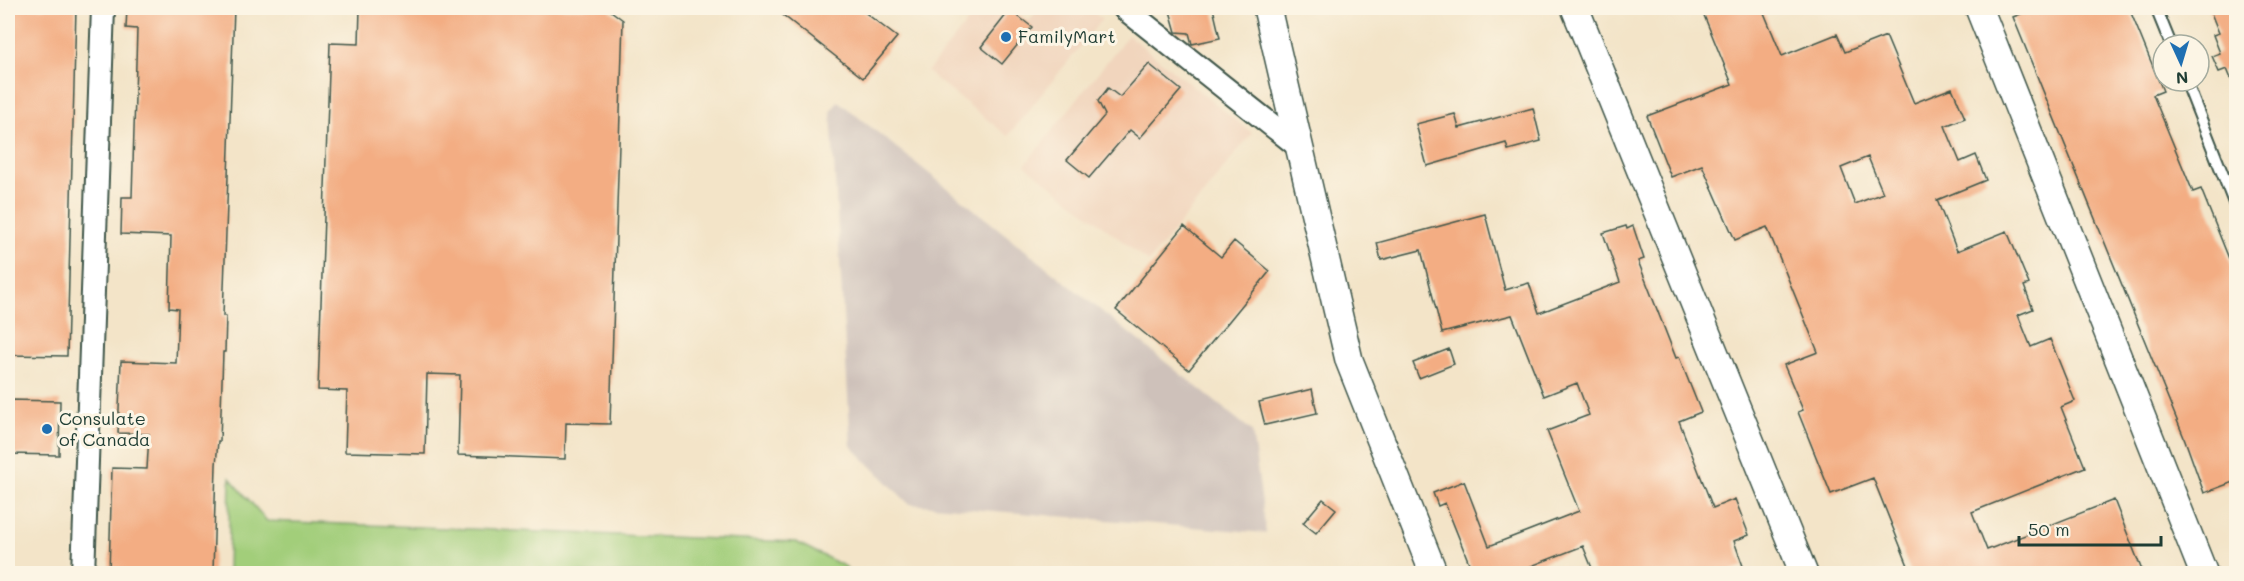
<svg xmlns="http://www.w3.org/2000/svg" width="2244" height="581" viewBox="0 0 2244 581" font-family="Mali,sans-serif">
	<style>
		.built { fill: #f1d5bd }
		.industrial { fill: #cec1ba }
		.green { fill: #a2ce7a; stroke: #608657; stroke-width: 1.5 }
		.building { fill: #f3ad83; fill-rule: evenodd }
		.lines { fill: none; stroke-linecap: round; stroke-linejoin: round }
		.service-casing { stroke: #3f564a; stroke-width: 14 }
		.minor-casing { stroke: #3f564a; stroke-width: 26 }
		.tertiary-casing { stroke: #3f564a; stroke-width: 30 }
		.service { stroke: #fff; stroke-width: 10 }
		.minor { stroke: #fff; stroke-width: 22 }
		.tertiary { stroke: #fff; stroke-width: 27 }
		.poi-dot { fill: #1f6fb2; stroke: #fcf5e5; stroke-width: 2 }
		.labels { text-anchor: middle; stroke-width: 6; stroke-linejoin: round; paint-order: stroke }
		.poi-label { font-size: 18px; fill: #1f3d34; stroke: #fcf5e5; text-anchor: start }
	</style>
	<rect width="100%" height="100%" fill="#fcf5e5"/>
	<filter id="ink" filterUnits="userSpaceOnUse"><feTurbulence type="fractalNoise" baseFrequency=".0167" numOctaves="2"/><feDisplacementMap in="SourceGraphic" scale="12" xChannelSelector="R" yChannelSelector="G"/><feConvolveMatrix kernelMatrix="1 2 1 2 8 2 1 2 1" color-interpolation-filters="sRGB"/></filter>
	<filter id="wash" filterUnits="userSpaceOnUse"><feTurbulence type="fractalNoise" baseFrequency=".008" numOctaves="4" result="noise"/><feDisplacementMap in="SourceGraphic" scale="24" xChannelSelector="R" yChannelSelector="G"/><feGaussianBlur stdDeviation="1.35" result="paint"/><feColorMatrix in="noise" values="0 0 0 0 0 0 0 0 0 0 0 0 0 0 0 0 0 1.4 0 .05"/><feComposite in="paint" operator="in"/></filter>
	<g filter="url(#wash)">
		<rect width="100%" height="100%" fill="#f3e4c8"/>
		<path class="built" d="M979 8H1012L1029 21 1040 8H1088L1102 19 1008 136 927 72Z
			M1128 35 1252 133 1149 262 1025 165Z"/>
		<path class="industrial" d="M838 101 1252 431 1266 533 909 504 851 446 831 112Z"/>
		<path class="green" d="M230 478 267 521 796 542 846 567 848 573H228Z"/>
		<g id="blocks">
			<path class="building" d="M8 8H76L67 356 8 355Z
				M127 8H234L223 316H226L225 352H223L220 441H218L216 465 213 573H109L112 468 147 469 149 434 118 433 121 361 176 363 178 309 169 308 171 236 121 234 122 197H132L137 29 126 28Z
				M360 8H607L623 20 610 424 566 423 565 459 458 455 460 375 427 374 425 454 345 452 347 391 318 390 330 43 359 44Z
				M774 8H859L897 37 863 78Z
				M1183 8H1213L1220 38 1192 44 1189 33 1176 32 1170 11Z
				M1701 8H1762L1782 56 1837 34 1845 52 1886 36 1914 103 1952 88 1965 118 1945 126 1960 162 1976 155 1986 180 1937 200 1957 251 2007 231 2029 284 2024 286 2033 309 2018 315 2031 347 2050 339 2075 401 2061 407 2085 467 1972 512 1987 550 2114 500 2143 573H1911L1873 478 1831 494 1798 412 1803 410 1784 365 1818 352 1767 227 1735 240 1702 165 1671 177 1647 116 1732 84ZM1868 157 1883 193 1855 204 1841 168Z
				M2036 8H2129L2163 91 2153 95 2193 192 2201 189 2236 276V481L2204 493 2185 440 2013 17Z
				M2209 8H2236V91L2227 69 2219 72 2212 56 2220 53 2213 35 2219 33Z
				M1010 10 1032 27 1002 64 981 47Z
				M1149 64 1181 90 1140 138 1130 130 1089 178 1067 160 1105 115 1098 101 1108 88 1120 97Z
				M1533 108 1541 141 1508 150 1506 143 1427 166 1416 124 1455 114 1459 128Z
				M1485 214 1505 290 1529 283 1539 313 1620 282 1603 233 1626 226 1627 229 1633 226 1644 259 1638 261 1676 358 1679 357 1701 412 1679 421 1713 508 1735 499 1749 535 1734 541 1743 566 1723 573H1594L1583 546 1513 573H1473L1445 503 1438 506 1433 493 1464 481 1489 546 1579 511 1547 431 1589 415 1577 383 1544 396 1512 315 1442 333 1421 250 1381 260 1377 243Z
				M1184 226 1221 257 1234 241 1270 271 1189 370 1116 310Z
				M1449 349 1454 364 1419 378 1413 363Z
				M1312 389 1317 413 1265 425 1259 402Z
				M8 400 60 401 59 455 8 454Z
				M1323 499 1336 509 1316 533 1303 523Z"/>
		</g>
	</g>
	<g filter="url(#ink)">
		<use href="#blocks" fill-opacity="0" stroke="#3f564a" stroke-width="1.5"/>
		<g class="lines">
			<defs>
				<path id="service" d="M2156 8 2171 45
					M2186 81 2236 208"/>
				<path id="minor" d="M1124 8 1298 146
					M83 574 103 8"/>
				<path id="tertiary" d="M1267 8 1349 360 1434 574
					M1575 8 1804 574
					M1979 8 2204 574"/>
			</defs>
			<use href="#service" class="service-casing"/>
			<use href="#minor" class="minor-casing"/>
			<use href="#tertiary" class="tertiary-casing"/>
			<use href="#service" class="service"/>
			<use href="#minor" class="minor"/>
			<use href="#tertiary" class="tertiary"/>
		</g>
	</g>
	<g class="poi-dot">
		<circle cx="1006" cy="37" r="6"/>
		<circle cx="47" cy="429" r="6"/>
	</g>
	<g class="labels">
		<g class="poi-label">
			<text x="1018" y="43">FamilyMart</text>
			<text x="59" y="425">Consulate<tspan x="59" dy="21">of Canada</tspan></text>
		</g>
	</g>
	<rect width="2244" height="581" fill="none" stroke="#fcf5e5" stroke-width="30"/>
	<g transform="translate(2181 63) rotate(176)"><circle r="28" fill="#fcf5e5" stroke="#a4ab9e" stroke-width="1.5"/>
	<path d="M0-4.5L10 22L0 15L-10 22Z" fill="#1f6fb2"/>
	<text y="-9" font-size="16" font-weight="bold" text-anchor="middle" fill="#1f3d34">N</text>
	</g>
	<path d="M2019 536v9h142v-9" fill="none" stroke="#1f3d34" stroke-width="3"/>
	<text x="2028" y="536" font-size="18" fill="#1f3d34" stroke="#fcf5e5" stroke-width="4.5" paint-order="stroke">50 m</text>
</svg>
